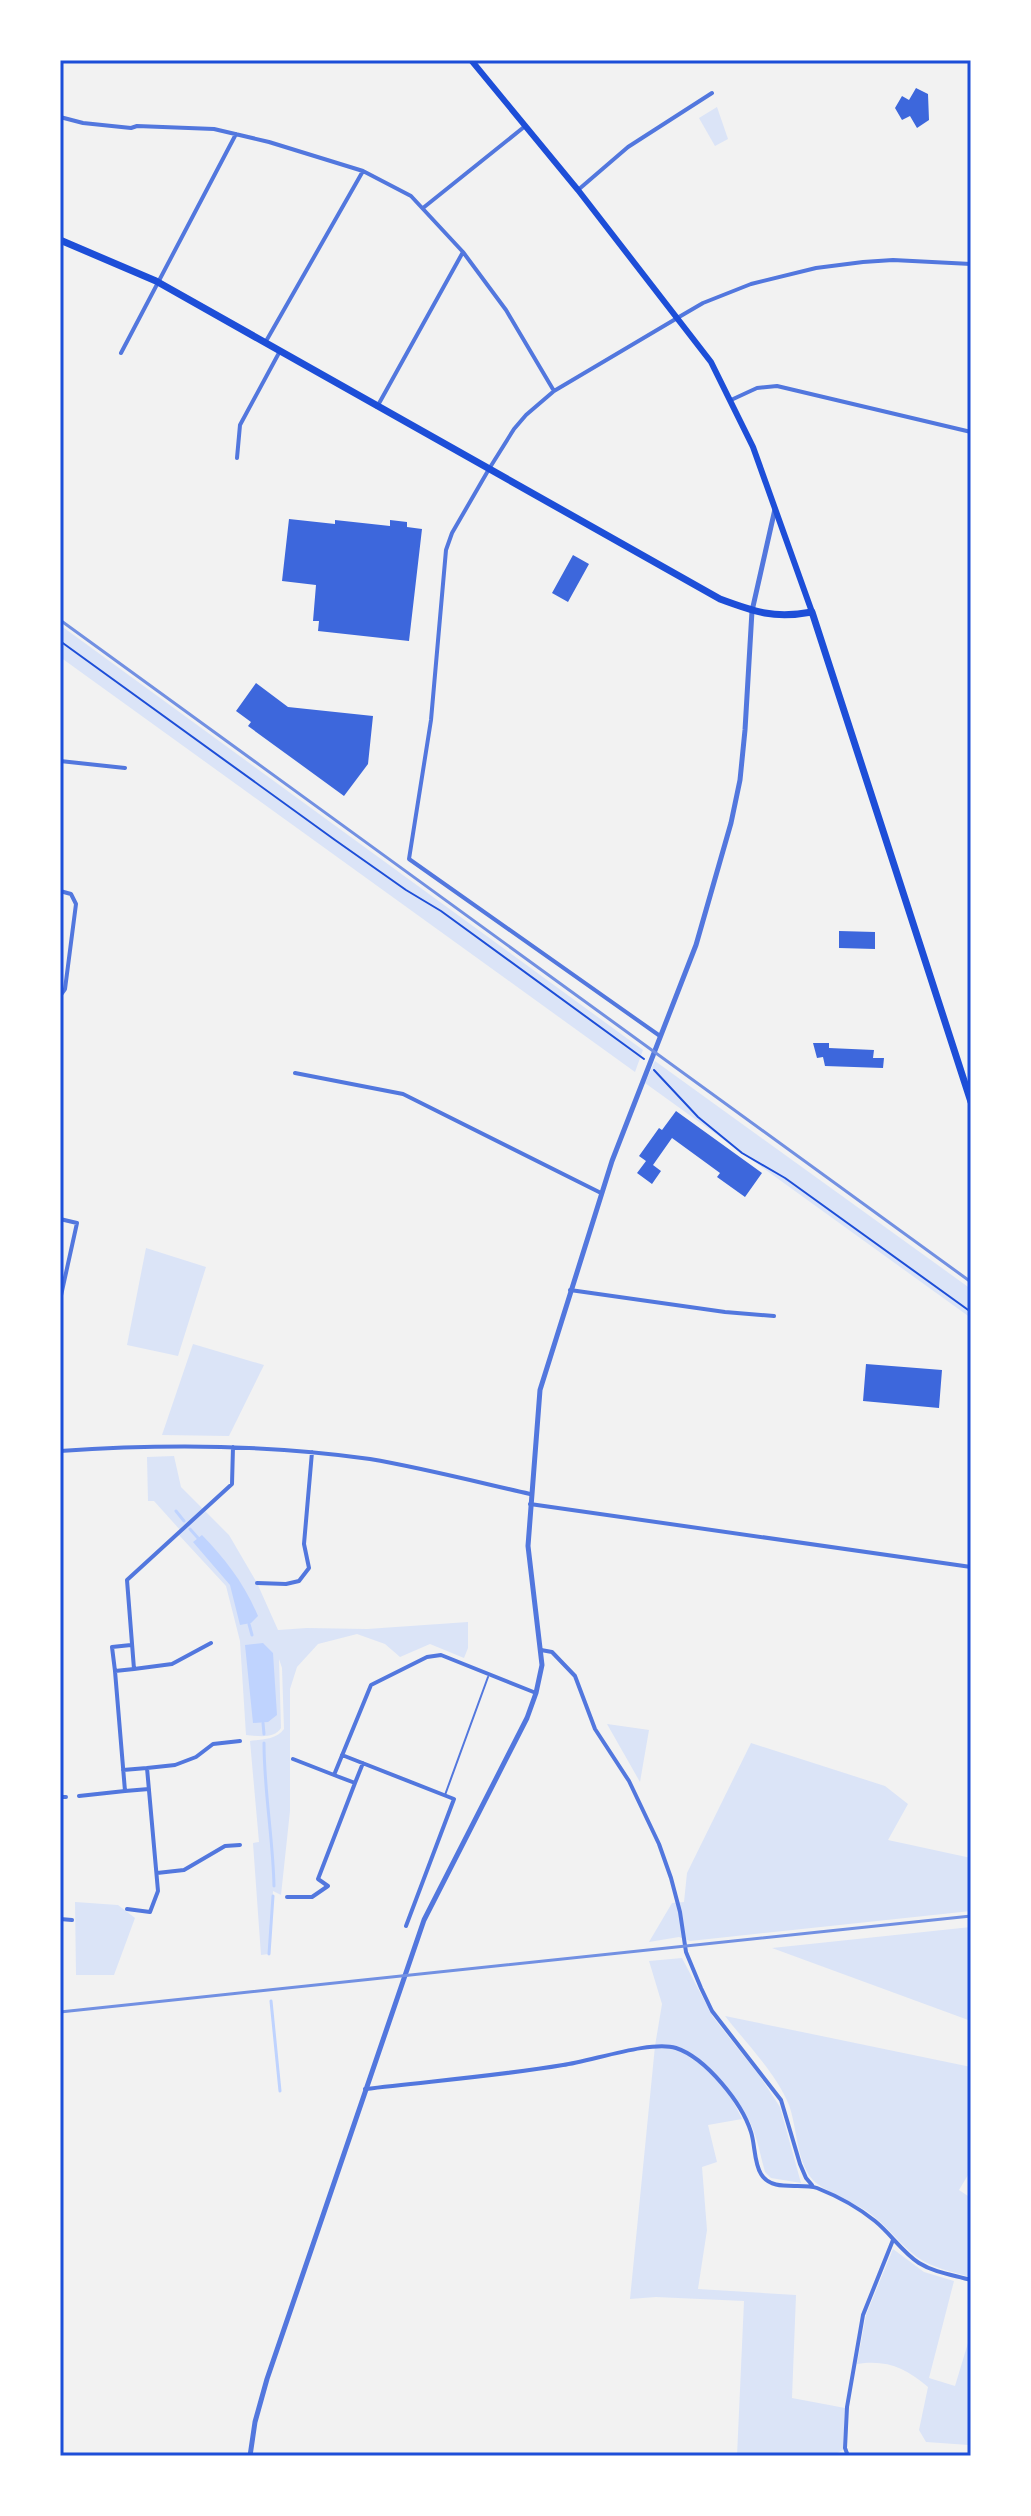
<svg xmlns="http://www.w3.org/2000/svg" width="1031" height="2516" viewBox="0 0 1031 2516" font-family="'Nunito Sans',sans-serif">
	<style>
		.green { fill: #dbe4f7 }
		.water { fill: #bfd3fe }
		.lines { fill: none; stroke-linecap: round; stroke-linejoin: round }
		.stream { stroke: #bfd3fe; stroke-width: 3 }
		.building { fill: #3d67dc }
		.path { stroke: #1d4ed8; stroke-width: 2 }
		.service { stroke: #5277de; stroke-width: 2 }
		.minor { stroke: #5277de; stroke-width: 4 }
		.tertiary { stroke: #5277de; stroke-width: 5 }
		.secondary { stroke: #1d4ed8; stroke-width: 6 }
		.primary { stroke: #1d4ed8; stroke-width: 7 }
		.rail { stroke: #7290e2; stroke-width: 3 }
		.neatline { fill: none; stroke: #1d4ed8; stroke-width: 3 }
	</style>
	<rect width="100%" height="100%" fill="#f2f2f2"/>
	<path class="green" d="M717 107 728 139 715 146 699 118Z
		M60 625 643 1050 635 1072 60 657Z
		M655 1061 971 1289V1318L645 1083Z
		M146 1248 206 1267 178 1356 127 1345Z
		M193 1344 264 1365 229 1436 162 1435Z
		M174 1456 181 1487 229 1535 257 1583 278 1630 307 1628 367 1629 468 1622V1648L464 1658 430 1644 400 1657 385 1644 357 1634 318 1644 297 1667 290 1689V1811L281 1895 273 1891 269 1954 261 1955 253 1843 259 1842 250 1741C262 1739 276 1740 284 1729L282 1668 279 1659 281 1728C274 1739 259 1736 246 1735L240 1641 226 1586 178 1534 181 1531 154 1501H148L147 1457Z
		M607 1724 649 1730 640 1782Z
		M751 1743 885 1786 908 1804 888 1840 971 1858V1911L690 1941 679 1937 649 1942 672 1903 684 1902 687 1873Z
		M75 1902 118 1905 135 1918 114 1975H76Z
		M971 1927V2021L772 1948Z
		M682 1958 713 2017 759 2075 780 2107 801 2183 771 2178 765 2172C760 2154 757 2135 748 2118 734 2090 694 2041 660 2045 699 2051 727 2085 742 2119L708 2125 717 2162 702 2167 707 2230 698 2289 796 2295 792 2398 845 2408 843 2450 831 2456H737L744 2301 656 2297 630 2299 655 2046 662 2004 649 1961Z
		M725 2016 971 2067V2170L959 2190 971 2198V2277C955 2273 939 2269 925 2262 903 2250 887 2224 865 2210 850 2201 817 2189 809 2175 796 2154 797 2128 789 2105 776 2073 746 2043 725 2016Z
		M893 2249 924 2272 954 2281 929 2378 955 2386 971 2333 969 2445 926 2442 919 2430 928 2387C906 2368 886 2359 857 2364L866 2315Z"/>
	<path class="water" d="M202 1535C226 1560 244 1583 258 1616L251 1623 240 1625 230 1585 193 1542Z
		M263 1643 273 1653 277 1715 268 1722 253 1723 245 1645Z"/>
	<g class="lines">
		<path class="stream" d="M176 1511 184 1521
			M190 1529 198 1538
			M249 1624 252 1635
			M263 1723 264 1734
			M264 1743C264 1791 273 1838 274 1886
			M269 1954 273 1896
			M271 2001 280 2091"/>
	</g>
	<path class="building" d="M916 88 928 94 929 120 917 128 910 116 902 120 895 108 902 96 909 100Z
		M289 519 335 524V520L390 526V520L407 522V527L422 529 409 641 318 631 319 621H313L316 585 282 581Z
		M573 555 589 564 568 602 552 593Z
		M256 683 288 707 373 716 368 764 344 796 248 726 251 722 236 711Z
		M839 931 875 932V949L839 948Z
		M813 1043H829V1048L874 1050 873 1058H884L883 1068 825 1066 823 1057 817 1058Z
		M676 1111 762 1173 745 1197 717 1177 720 1173 672 1138 653 1165 661 1171 652 1184 637 1173 646 1161 639 1156 659 1128 662 1130Z
		M866 1364 942 1370 939 1408 863 1401Z"/>
	<g class="lines">
		<path class="path" d="M60 641 335 840 406 890 441 911 644 1059
			M654 1070 698 1117 742 1153 785 1178 971 1312"/>
		<path class="service" d="M445 1795 488 1677"/>
		<path class="minor" d="M60 117 83 123 131 128 137 126 214 129 269 142 363 171 411 196 463 252 506 310 554 391
			M578 190 628 147 712 93
			M423 208 524 127
			M265 343 363 171
			M121 353 236 134
			M731 400 757 388 777 386 971 432
			M377 407 463 252
			M237 458 240 425 280 351
			M60 761 125 768
			M60 891 71 894 76 904 65 989 60 996
			M660 1036 409 859 431 720 446 550 452 533 489 469 514 429 526 415 554 391 679 317 703 303 751 284 816 268 863 262 893 260 971 264
			M295 1073 403 1094 601 1193
			M60 1219 77 1223 60 1300
			M570 1290 725 1312 774 1316
			M60 1451C163 1444 267 1444 370 1459 423 1468 477 1482 530 1494
			M530 1504 971 1567
			M257 1583 286 1584 299 1581 309 1568 304 1544 312 1452
			M541 1650 552 1652 575 1676 595 1729 629 1781 659 1844 671 1878 680 1912 686 1952 701 1988 712 2011 781 2100 800 2164 806 2178 812 2185
			M134 1669 172 1664 211 1643
			M115 1671 112 1647 131 1645
			M342 1755 454 1799 406 1926
			M293 1759 334 1775
			M147 1768 175 1765 196 1757 213 1744 240 1741
			M123 1770 147 1768 158 1891 150 1912 127 1909
			M355 1783 363 1763
			M125 1791 149 1789
			M79 1796 125 1791 115 1671 134 1669 127 1580 232 1484 233 1447
			M60 1797H66
			M157 1873 184 1870 225 1846 240 1845
			M287 1897H312L328 1886 318 1879 355 1783 334 1775 371 1685 427 1657 441 1655 536 1693
			M60 1919 72 1920
			M365 2089C431 2081 498 2076 563 2065 592 2061 651 2040 676 2048 706 2058 742 2103 751 2132 755 2144 754 2163 761 2174 772 2193 801 2182 817 2188 837 2196 859 2208 875 2221 891 2234 902 2252 919 2263 935 2273 954 2275 971 2280
			M848 2456 845 2448 847 2407 863 2315 893 2240"/>
		<path class="tertiary" d="M250 2456 255 2422 267 2379 424 1920 527 1718 536 1693 542 1665 528 1546 540 1390 612 1161 696 945 731 823 740 780 745 730 752 611 775 509"/>
		<path class="secondary" d="M471 60 578 190 711 362 753 447 812 612"/>
		<path class="primary" d="M60 240 156 281 720 599C755 612 774 619 812 612L971 1102"/>
		<path class="rail" d="M60 620 971 1282
			M60 2012 971 1916"/>
	</g>
	<rect width="1031" height="2516" fill="none" stroke="#ffffff" stroke-width="124"/>
	<rect x="62" y="62" width="907" height="2392" class="neatline"/>
</svg>
